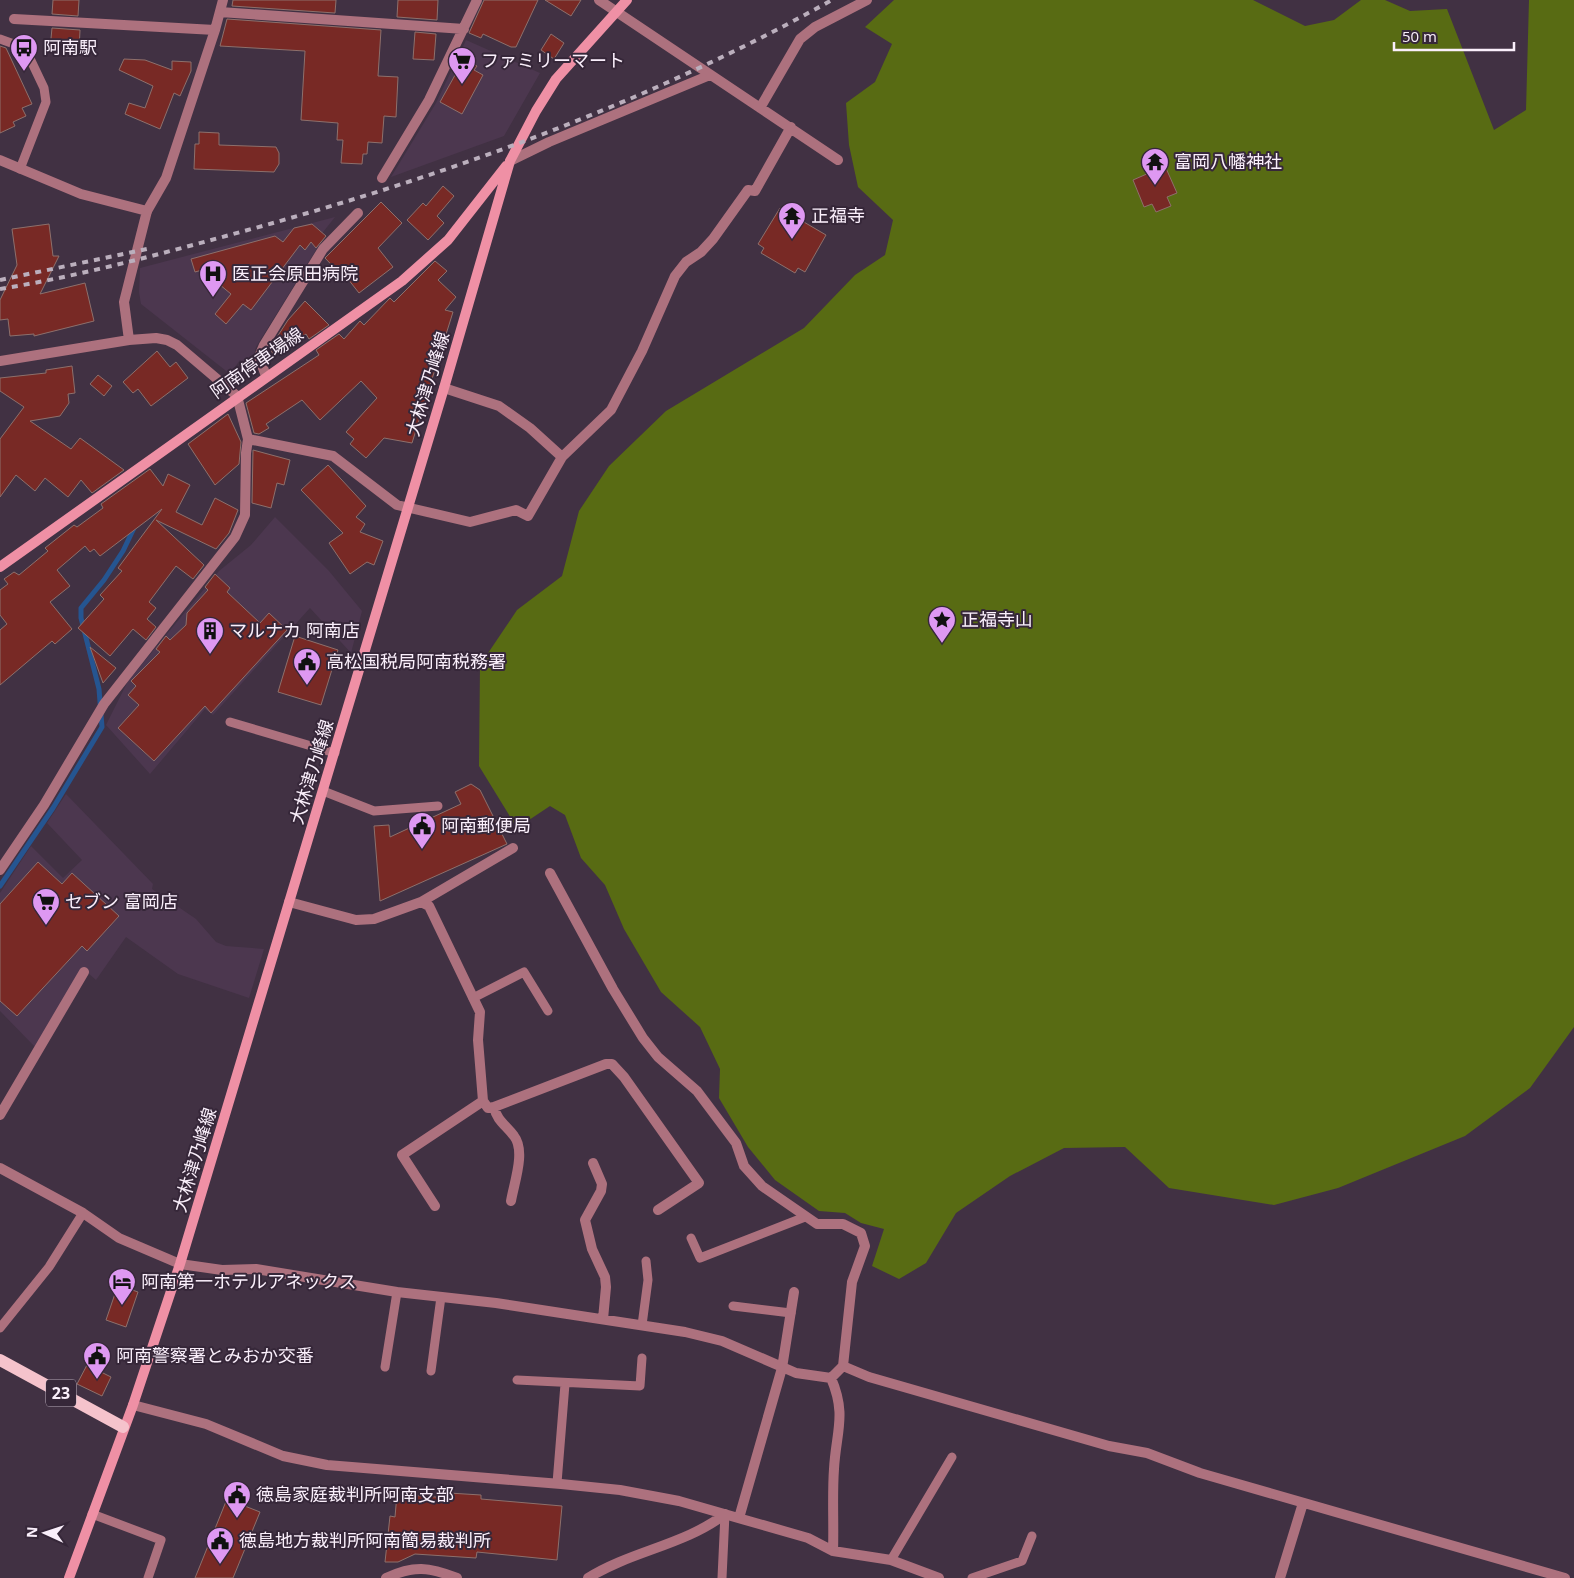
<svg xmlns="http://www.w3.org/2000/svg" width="1574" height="1578" viewBox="0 0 1574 1578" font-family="'Open Sans','Noto Sans JP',sans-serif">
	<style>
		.built { fill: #4c374f }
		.forest { fill: #586b13 }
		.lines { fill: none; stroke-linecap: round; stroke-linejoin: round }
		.stream { stroke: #255591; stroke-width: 5 }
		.building { fill: #782925; stroke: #8d706c }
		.service { stroke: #ad717e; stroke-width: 9 }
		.minor { stroke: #ad717e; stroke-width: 10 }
		.tertiary { stroke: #ad717e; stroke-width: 10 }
		.secondary { stroke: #ef90a5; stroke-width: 10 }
		.primary { stroke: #f5c3cc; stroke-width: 12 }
		.rail { stroke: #bbafbd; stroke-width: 4; stroke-dasharray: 6 6; stroke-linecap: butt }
		.labels { text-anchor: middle; stroke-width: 4; stroke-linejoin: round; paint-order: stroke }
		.shield { fill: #362739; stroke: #bfb3c1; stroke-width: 1 }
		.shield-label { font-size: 16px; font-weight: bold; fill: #faeffb }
		.poi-label { font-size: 18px; fill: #faeffb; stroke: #362739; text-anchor: start }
		.street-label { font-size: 18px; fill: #faeffb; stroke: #362739 }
	</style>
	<rect width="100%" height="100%" fill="#413143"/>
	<path class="built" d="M466 40 540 73 504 136 391 177 436 103Z
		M335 217 316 241 319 245 256 347 251 367 240 360 230 374 141 304 139 292 140 268Z
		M275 517 329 571 362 611 351 653 310 608 213 715 205 709 150 774 106 725 128 681 219 571 251 545Z
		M66 794 153 884 152 889 196 919 216 942 226 946 264 949 249 998 178 974 126 937 96 980 88 973 35 1047 0 1011V893L31 846 63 878 82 860 47 823Z"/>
	<path class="forest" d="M894 0H1253L1305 26 1334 20 1361 0H1385L1410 11 1447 9 1494 130 1526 110 1529 0H1574V1027L1530 1088 1465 1136 1338 1188 1274 1205 1169 1188 1125 1147 1064 1148 1010 1176 956 1213 926 1263 899 1279 872 1266 884 1229 861 1223 845 1213 819 1211 775 1180 748 1147 719 1098 720 1069 700 1027 661 992 624 929 605 885 581 858 565 815 550 806 517 828 479 766 480 665 517 610 562 576 579 511 609 466 666 411 804 328 855 275 885 255 893 220 858 187 849 145 846 103 875 82 892 44 865 27Z"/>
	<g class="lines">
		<path class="stream" d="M0 886 53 808 102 727 99 689 81 618V608L104 580 123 551 135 526"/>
	</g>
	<path class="building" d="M53 0H79L78 16 52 14Z
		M233 0H336L335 13 232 6Z
		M398 0H438L437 20 397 17Z
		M484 0H538L516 47H511L483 34 481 38 469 33Z
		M545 0H581L571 16Z
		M227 19 381 30 378 76 398 77 396 117 384 116 382 143 368 142 367 154H363L362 164 341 163 343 140H337L338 123 301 120 305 51 220 46Z
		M52 28 80 30 79 51 50 49Z
		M415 32 436 34 434 60 413 59Z
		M551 34 564 43 554 59 541 50Z
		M0 46 6 48 32 104 22 108 26 116 13 122 15 126 0 133Z
		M124 59 145 60 172 70V61L191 62V71L180 96 174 93 160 129 125 114 129 103 145 108 153 86 119 70Z
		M464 59 477 66 474 70 483 75 462 114 440 102Z
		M199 132 219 133V145L276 147 279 153V164L274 172 194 169 195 144H199Z
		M1165 166 1177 193 1167 197 1171 206 1156 212 1152 204 1144 207 1133 180Z
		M443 186 454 196 437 216 444 223 428 240 407 220 423 203 426 206Z
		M381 202 402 223 378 248 393 267 359 293 344 274 342 276 325 258Z
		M780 208 826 235 805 272 798 268 795 273 761 253 764 248 758 244Z
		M49 224 53 256H59L40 294 85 283 94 321 34 336V334L10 336 8 319 0 320V300L17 265 12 229Z
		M312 224 326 236 316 248 311 242 305 250 300 245 251 310 243 304 226 324 215 314 231 294 202 270 195 272 191 259 275 236 283 242 294 228Z
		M435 261 447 271 438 280 456 297 445 310 453 312 412 443 384 438 366 458 350 444 354 439 346 432 377 398 361 381 320 420 302 400 266 424 269 428 259 434 254 433 246 403 319 355 316 350 339 334 344 339 360 321 364 325 390 298 394 302Z
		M305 301 329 325 309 339 306 334 274 356 270 348 288 320Z
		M157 351 170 367 176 362 188 378 151 406 138 389 133 393 123 382Z
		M72 366 75 393 68 394 69 403 60 416 30 421 71 449 80 438 124 470 92 493 81 480 68 497 45 478 35 491 16 475 0 497V439L24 407 0 391V378L46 373V370Z
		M98 375 112 386 104 396 90 384Z
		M228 414 241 442 239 464 215 485 188 444Z
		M253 450 290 460 284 485 277 483 271 508 252 503Z
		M328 465 366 506 356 517 365 524 360 532 383 541 374 565 367 562 350 574 329 543 343 533 301 490Z
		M150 469 163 486 168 474 190 485 176 512 202 525 215 498 238 510 229 533 216 549 156 520 204 565 193 579 176 566 149 602 156 608 147 619 156 627 146 640 133 629 110 656 78 628 104 599 100 595 122 571 118 568 162 509 100 556 94 549 90 552 85 546 57 570 70 586 50 602 72 629 55 644 52 641 0 685V630L7 624 0 615V590L8 584 4 579 14 572 19 575 48 551 45 548 74 525 77 527 103 508 101 504Z
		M215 574 230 588 227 592 260 623 269 613 287 630 211 713 205 706 154 761 118 728 139 705 128 695 136 686 131 681 160 652 156 649 166 636 170 640 186 625 187 613 208 590 205 587Z
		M295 636 338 650 321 705 278 692Z
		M90 647 116 668 103 683Z
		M471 784 480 790 507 844 380 901 374 826 389 825 390 837 461 804 455 792Z
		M38 862 62 884 72 873 119 916 87 951 82 946 17 1016 0 1001V904Z
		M118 1285 138 1292 126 1327 106 1320Z
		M87 1365 111 1377 102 1396 77 1384Z
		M449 1493 481 1495V1499L562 1506 557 1560 477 1552 476 1558 415 1554 398 1562H385L390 1516 395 1517 397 1494 448 1498Z
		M227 1499 260 1512 233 1578H195Z"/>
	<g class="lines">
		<path class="service" d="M0 39 25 48 44 88 46 102 20 169
			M230 722 335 753
			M323 791 374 811 438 806
			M473 998 524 972 548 1011
			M691 1238 700 1258 805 1217
			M733 1306 791 1313
			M642 1325 648 1280 646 1261
			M0 1328 49 1267 83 1213
			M385 1367 397 1292
			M431 1371 441 1297
			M517 1380 640 1386 642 1358
			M557 1483 565 1384
			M92 1514 161 1540 148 1578
			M891 1560 952 1457
			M722 1578 725 1514
			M972 1578 1022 1561 1032 1536"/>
		<path class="minor" d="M599 0 838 160
			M220 12 464 29
			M14 19 215 30
			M760 108 800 39 815 27 867 0
			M510 161 549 142 710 75
			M382 178 429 100 477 0
			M147 211 166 178 215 30 223 0
			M266 376 259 357 264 345 323 249 358 213
			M444 388 499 406 530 428 562 457
			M237 396 248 439 333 456 397 505 470 522 516 510 528 516 562 457 611 410 642 351 675 276 686 262 701 252 713 239 748 190 755 191 791 127
			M0 870 44 805 104 704 235 537 245 515 246 453 248 439
			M550 873 613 989 643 1038 658 1057 697 1091 736 1143 744 1166 762 1186 817 1224H843L861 1233 865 1246 852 1282 843 1366 831 1378C847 1415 836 1432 834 1469 832 1496 834 1524 833 1551
			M289 902 356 920 374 919 421 902 429 906 480 1012 478 1040 483 1101 488 1108 494 1107 606 1064H612L624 1077 699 1183 658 1210
			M421 902 513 848
			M494 1107C497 1121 506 1125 514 1136 526 1151 514 1183 511 1201
			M0 1115 84 972
			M593 1163 602 1184 601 1191 585 1220 592 1249 605 1277 606 1287 603 1319
			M0 1168 83 1213 119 1238 180 1264 222 1270 256 1269 397 1292 496 1303 685 1332 722 1341 796 1373 831 1378
			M435 1206 402 1155 483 1101
			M843 1366 869 1377 1109 1446 1147 1453 1200 1473 1565 1578
			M133 1405 206 1424 283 1456 327 1465 561 1484 620 1490 679 1501 808 1538 833 1551 891 1560 939 1578
			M739 1518 782 1368 794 1292
			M386 1578C414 1565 429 1567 457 1578
			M588 1578C631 1551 685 1545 725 1514
			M1280 1578 1303 1503"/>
		<path class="tertiary" d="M0 160 81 194 147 211 124 302 129 340
			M0 361 129 340 156 338 167 340 177 345 237 396"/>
		<path class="secondary" d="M0 567 402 281 448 240 506 166
			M69 1578 133 1405 180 1264 444 388 510 161 536 111 556 79 627 0"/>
		<path class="primary" d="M0 1360 123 1427"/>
		<path class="rail" d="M0 280 147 249
			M0 289C86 275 171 251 255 228 454 173 651 101 832 0"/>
	</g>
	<defs>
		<symbol id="bus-pin" viewBox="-11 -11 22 30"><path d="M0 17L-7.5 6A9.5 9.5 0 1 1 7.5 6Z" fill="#de98f2" stroke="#362739"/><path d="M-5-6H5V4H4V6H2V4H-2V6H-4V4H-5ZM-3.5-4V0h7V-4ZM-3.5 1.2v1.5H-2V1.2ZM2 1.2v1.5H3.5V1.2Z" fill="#111"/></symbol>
		<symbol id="supermarket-pin" viewBox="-11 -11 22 30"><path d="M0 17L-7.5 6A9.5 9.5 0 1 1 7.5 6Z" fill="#de98f2" stroke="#362739"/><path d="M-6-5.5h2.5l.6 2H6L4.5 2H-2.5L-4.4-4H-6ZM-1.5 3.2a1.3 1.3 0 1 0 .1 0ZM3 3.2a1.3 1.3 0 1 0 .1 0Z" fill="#111"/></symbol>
		<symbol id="temple-pin" viewBox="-11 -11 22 30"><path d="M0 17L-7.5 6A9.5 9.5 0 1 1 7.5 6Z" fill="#de98f2" stroke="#362739"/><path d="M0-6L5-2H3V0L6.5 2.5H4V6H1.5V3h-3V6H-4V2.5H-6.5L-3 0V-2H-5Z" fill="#111"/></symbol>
		<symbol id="hospital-pin" viewBox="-11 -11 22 30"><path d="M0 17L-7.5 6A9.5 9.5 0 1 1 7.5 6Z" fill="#de98f2" stroke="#362739"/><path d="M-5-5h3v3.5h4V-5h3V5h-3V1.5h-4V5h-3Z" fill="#111"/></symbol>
		<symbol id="sight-pin" viewBox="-11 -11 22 30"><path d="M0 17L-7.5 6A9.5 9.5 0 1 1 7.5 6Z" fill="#de98f2" stroke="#362739"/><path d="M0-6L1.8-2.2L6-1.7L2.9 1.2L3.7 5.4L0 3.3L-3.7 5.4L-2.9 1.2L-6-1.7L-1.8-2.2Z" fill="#111"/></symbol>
		<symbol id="building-pin" viewBox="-11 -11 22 30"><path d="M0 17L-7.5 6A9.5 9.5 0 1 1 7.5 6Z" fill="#de98f2" stroke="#362739"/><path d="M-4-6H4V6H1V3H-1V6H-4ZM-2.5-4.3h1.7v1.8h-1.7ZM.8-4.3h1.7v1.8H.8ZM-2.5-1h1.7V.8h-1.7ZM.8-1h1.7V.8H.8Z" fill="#111"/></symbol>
		<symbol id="civic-pin" viewBox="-11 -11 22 30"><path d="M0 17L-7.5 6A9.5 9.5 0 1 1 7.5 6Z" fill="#de98f2" stroke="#362739"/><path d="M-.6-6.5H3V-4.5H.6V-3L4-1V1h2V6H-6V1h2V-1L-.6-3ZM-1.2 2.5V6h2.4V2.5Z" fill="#111"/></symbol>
		<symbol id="hotel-pin" viewBox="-11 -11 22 30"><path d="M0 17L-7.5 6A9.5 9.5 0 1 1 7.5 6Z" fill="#de98f2" stroke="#362739"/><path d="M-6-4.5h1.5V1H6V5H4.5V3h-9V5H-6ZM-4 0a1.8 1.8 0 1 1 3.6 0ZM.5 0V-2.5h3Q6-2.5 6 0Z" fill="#111"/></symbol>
	</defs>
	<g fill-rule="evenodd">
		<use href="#bus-pin" x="8" y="32" width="32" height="43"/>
		<use href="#supermarket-pin" x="446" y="45" width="32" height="43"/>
		<use href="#temple-pin" x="1139" y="146" width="32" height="43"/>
		<use href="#temple-pin" x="776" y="200" width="32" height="43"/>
		<use href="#hospital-pin" x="197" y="258" width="32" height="43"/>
		<use href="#sight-pin" x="926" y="604" width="32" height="43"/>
		<use href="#building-pin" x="194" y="615" width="32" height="43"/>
		<use href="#civic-pin" x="291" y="646" width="32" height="43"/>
		<use href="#civic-pin" x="406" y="810" width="32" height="43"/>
		<use href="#supermarket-pin" x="30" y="886" width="32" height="43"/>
		<use href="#hotel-pin" x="106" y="1266" width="32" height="43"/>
		<use href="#civic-pin" x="81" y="1340" width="32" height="43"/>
		<use href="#civic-pin" x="221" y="1479" width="32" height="43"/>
		<use href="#civic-pin" x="204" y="1525" width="32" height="43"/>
	</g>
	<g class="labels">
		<rect class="shield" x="46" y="1379.5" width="30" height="27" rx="4"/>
		<g class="shield-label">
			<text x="61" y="1399">23</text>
		</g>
		<g class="poi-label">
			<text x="43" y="54">阿南駅</text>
			<text x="481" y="67">ファミリーマート</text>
			<text x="1174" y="168">富岡八幡神社</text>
			<text x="811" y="222">正福寺</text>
			<text x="232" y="280">医正会原田病院</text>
			<text x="961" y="626">正福寺山</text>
			<text x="229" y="637">マルナカ 阿南店</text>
			<text x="326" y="668">高松国税局阿南税務署</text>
			<text x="441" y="832">阿南郵便局</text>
			<text x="65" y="908">セブン 富岡店</text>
			<text x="141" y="1288">阿南第一ホテルアネックス</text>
			<text x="116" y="1362">阿南警察署とみおか交番</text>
			<text x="256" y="1501">徳島家庭裁判所阿南支部</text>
			<text x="239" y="1547">徳島地方裁判所阿南簡易裁判所</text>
		</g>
		<g class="street-label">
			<text transform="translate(257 363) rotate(-35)" y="6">阿南停車場線</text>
			<text transform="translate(428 384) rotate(-73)" y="6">大林津乃峰線</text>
			<text transform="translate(312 772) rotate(-73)" y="6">大林津乃峰線</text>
			<text transform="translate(195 1160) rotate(-73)" y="6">大林津乃峰線</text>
		</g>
	</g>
	<g transform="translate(45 1533) rotate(273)" stroke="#362739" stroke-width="4" paint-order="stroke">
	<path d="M0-4L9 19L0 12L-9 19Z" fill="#faeffb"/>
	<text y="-8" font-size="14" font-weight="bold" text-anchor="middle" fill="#faeffb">N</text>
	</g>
	<path d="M1394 42v8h120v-8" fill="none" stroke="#faeffb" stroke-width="2.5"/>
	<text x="1402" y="42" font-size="15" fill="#faeffb" stroke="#362739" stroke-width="4" paint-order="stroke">50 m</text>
</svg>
